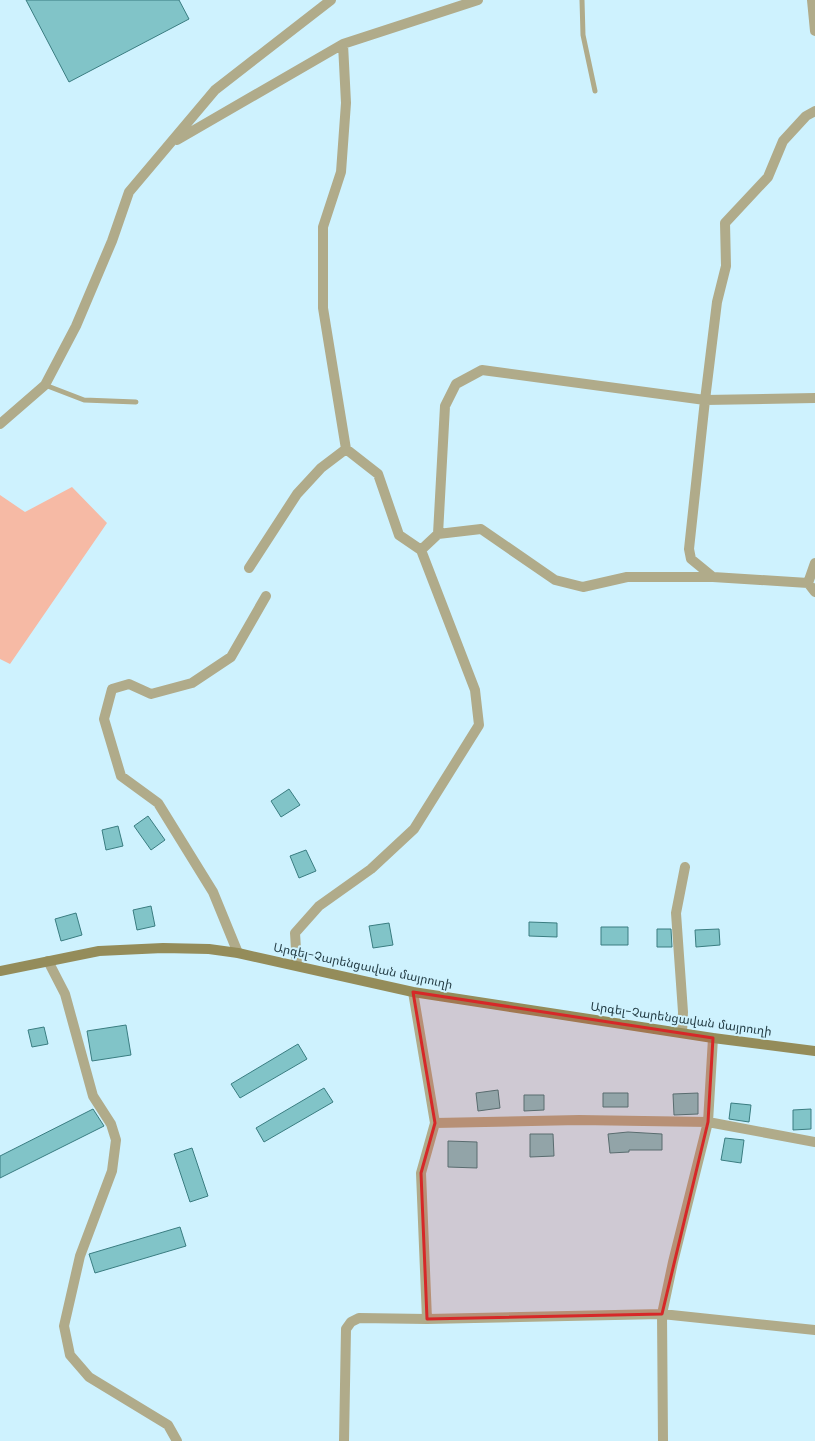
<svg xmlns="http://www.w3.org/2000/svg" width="815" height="1441" viewBox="0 0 815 1441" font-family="Poppins,'Noto Sans Armenian',sans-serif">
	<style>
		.green { fill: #f6baa5 }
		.building { fill: #81c4c8; stroke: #3a7d81 }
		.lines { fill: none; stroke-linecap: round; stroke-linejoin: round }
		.service { stroke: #b0ab8a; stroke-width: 5 }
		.minor { stroke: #b0ab8a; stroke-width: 10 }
		.secondary { stroke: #948c5a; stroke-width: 10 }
		.marked { fill: #d62828; fill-opacity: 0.2; stroke: #d62828; stroke-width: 3; stroke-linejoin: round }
		.labels { text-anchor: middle; stroke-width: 4; stroke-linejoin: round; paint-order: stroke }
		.street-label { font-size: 12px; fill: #243d45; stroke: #cef2fe }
	</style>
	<rect width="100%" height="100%" fill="#cef2fe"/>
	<path class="green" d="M72 487 107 523 10 664 0 659V495L25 512Z"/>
	<path class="building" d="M26 0H179L189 19 69 82Z
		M289 789 300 805 281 817 271 801Z
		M148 816 165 840 151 850 134 826Z
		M118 826 123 846 106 850 102 830Z
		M306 850 316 871 299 878 290 856Z
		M151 906 155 926 137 930 133 910Z
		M76 913 82 935 61 941 55 919Z
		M529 922 557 923V937L529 936Z
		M389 923 393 945 373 948 369 926Z
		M601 927H628V945H601Z
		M657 929H671L672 947H657Z
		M719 929 720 945 696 947 695 930Z
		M126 1025 131 1055 92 1061 87 1031Z
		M44 1027 48 1044 32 1047 28 1030Z
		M298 1044 307 1059 240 1098 231 1084Z
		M324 1088 333 1102 264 1142 256 1128Z
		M498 1090 500 1108 478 1111 476 1093Z
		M603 1093H628V1107H603Z
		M698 1093V1114L674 1115 673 1094Z
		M524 1095H544V1110L524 1111Z
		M731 1103 751 1105 749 1122 729 1119Z
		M93 1109 104 1126 0 1178V1156Z
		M811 1109V1129L793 1130V1110Z
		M628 1132 662 1134V1150H629V1152L610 1153 608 1134Z
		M530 1134H553L554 1156 530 1157Z
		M725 1138 744 1140 741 1163 721 1160Z
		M448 1141 477 1142V1168L448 1167Z
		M192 1148 208 1196 190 1202 174 1154Z
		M180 1227 186 1246 95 1273 89 1254Z"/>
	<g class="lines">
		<path class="service" d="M582 0 583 35 595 91
			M45 385 84 400 136 402"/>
		<path class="minor" d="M812 0 815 31
			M177 140 343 44 478 0
			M0 424 45 385 76 326 112 241 129 192 215 90 331 0
			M438 534 445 406 456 384 482 370 705 400 815 398
			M421 550 438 534 481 529 555 580 583 587 627 577H713L808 583 815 592
			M249 568 297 494 321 468 346 449
			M713 577 691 559 689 549 705 400 717 302 726 266 725 223 768 177 783 141 806 116 815 111
			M808 583 815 563
			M238 953 213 892 158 803 121 776 104 719 112 689 129 684 151 694 192 683 231 657 266 596
			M48 961 65 994 93 1096 111 1124 116 1140 112 1171 80 1256 64 1326 70 1355 89 1377 168 1425 177 1441
			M297 965 295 933 319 906 371 869 414 829 479 725 475 690 421 550 399 535 378 474 346 449 323 308V227L341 172 346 103 343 44
			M413 992 435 1123 421 1173 427 1319
			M682 1033 683 1012 676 913 685 867
			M435 1123 579 1120 708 1122 815 1142
			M344 1441 346 1329 351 1322 359 1318 427 1319 662 1314 815 1330
			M663 1441 662 1314 673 1262 708 1122 713 1038"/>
		<path class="secondary" d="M0 971 99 951 163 948 209 949 238 953 413 992 713 1038 815 1051"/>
	</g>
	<path class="marked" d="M413 992 713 1038 708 1122 662 1314 427 1319 421 1173 435 1123Z"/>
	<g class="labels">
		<g class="street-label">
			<text transform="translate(363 966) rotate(12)" y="4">Արգել-Չարենցավան մայրուղի</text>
			<text transform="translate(681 1019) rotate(8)" y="4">Արգել-Չարենցավան մայրուղի</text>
		</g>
	</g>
</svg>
